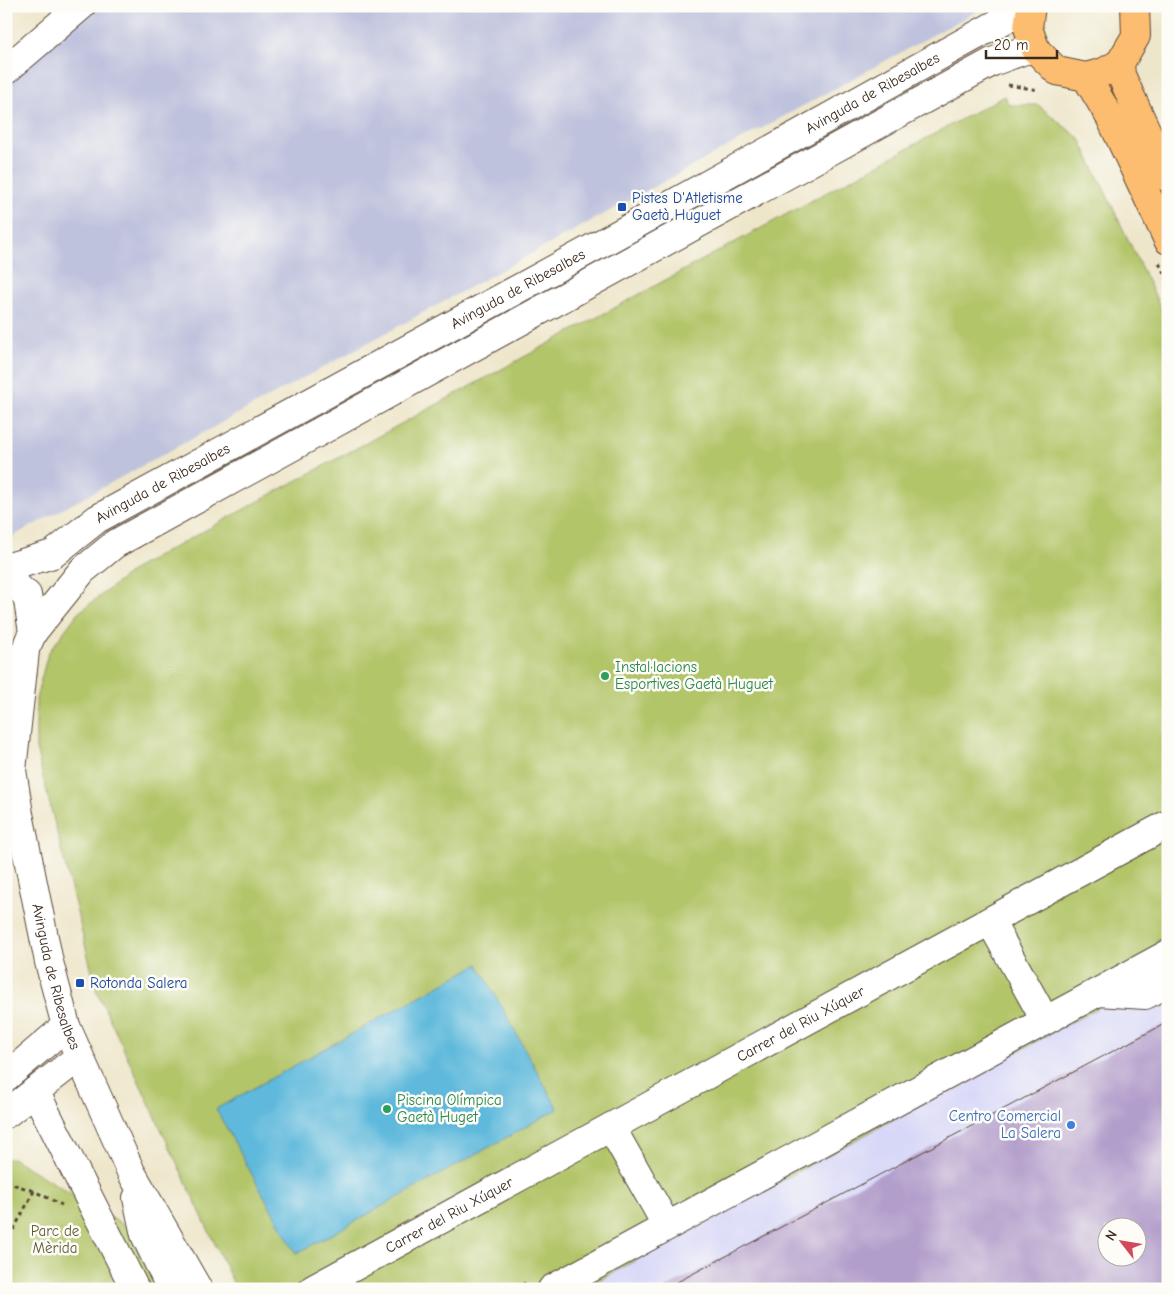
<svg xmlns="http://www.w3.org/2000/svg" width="1174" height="1295" viewBox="0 0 1174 1295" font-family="'Comic Neue',sans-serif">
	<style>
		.built { fill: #d7d7f8; fill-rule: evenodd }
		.industrial { fill: #bfc2dd }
		.green { fill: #b2c569; stroke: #767844 }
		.water { fill: #5eb9dc; stroke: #4c727d }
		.building { fill: #b29ecb; fill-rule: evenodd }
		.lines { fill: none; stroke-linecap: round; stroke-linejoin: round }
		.minor-casing { stroke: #564638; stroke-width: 30 }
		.major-casing { stroke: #564638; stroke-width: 30 }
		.path { stroke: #564638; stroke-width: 3; stroke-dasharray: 4 4; stroke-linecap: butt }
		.minor { stroke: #fff; stroke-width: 28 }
		.major { stroke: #fcbd6f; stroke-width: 28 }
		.transit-dot { fill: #1a4fb4; stroke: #fdfcf7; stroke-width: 2 }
		.leisure-dot { fill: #2e9e5b; stroke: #fdfcf7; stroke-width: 2 }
		.shop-dot { fill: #3f7fe0; stroke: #fdfcf7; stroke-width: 2 }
		.labels { text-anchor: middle; stroke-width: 5; stroke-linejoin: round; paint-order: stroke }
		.street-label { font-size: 15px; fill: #3b2a1e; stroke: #fdfcf7 }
		.transit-label { font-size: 15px; fill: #164399; stroke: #fdfcf7; text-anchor: start }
		.leisure-label { font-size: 15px; fill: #27864d; stroke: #fdfcf7; text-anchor: start }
		.shop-label { font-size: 15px; fill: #366cbe; stroke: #fdfcf7; text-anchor: end }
		.park-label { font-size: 15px; fill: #5f5834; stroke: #fdfcf7 }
	</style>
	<rect width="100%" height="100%" fill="#fdfcf7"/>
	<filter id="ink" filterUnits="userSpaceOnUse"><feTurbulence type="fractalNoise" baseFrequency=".02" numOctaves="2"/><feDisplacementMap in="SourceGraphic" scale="10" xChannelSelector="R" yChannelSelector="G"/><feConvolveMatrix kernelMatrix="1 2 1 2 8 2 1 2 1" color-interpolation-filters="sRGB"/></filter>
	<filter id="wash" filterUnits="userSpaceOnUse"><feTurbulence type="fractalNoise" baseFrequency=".0096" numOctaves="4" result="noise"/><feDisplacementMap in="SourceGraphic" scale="20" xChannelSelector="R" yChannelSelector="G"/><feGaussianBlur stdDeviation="1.12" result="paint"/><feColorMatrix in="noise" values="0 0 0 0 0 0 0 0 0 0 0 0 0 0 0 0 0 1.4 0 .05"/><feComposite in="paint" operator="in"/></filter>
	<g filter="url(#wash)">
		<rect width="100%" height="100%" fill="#eee6ca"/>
		<path class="built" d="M1168 969V1289H583ZM1106 1228H1136V1258H1106Z"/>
		<path class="industrial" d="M88 6H986L6 540V75Z"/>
		<path class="green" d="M1004 96 1009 105H1038L1080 139 1168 323V969L583 1289H236L97 992 36 749V699L48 653 78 613 136 568Z
			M12 1158 135 1232 163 1289H6V1159Z"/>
		<path class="water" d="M478 964 558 1109 296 1254 216 1109Z"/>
		<g id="blocks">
			<path class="building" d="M1168 1022V1289H664ZM1106 1228H1136V1258H1106Z"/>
		</g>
	</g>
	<g filter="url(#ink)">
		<use href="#blocks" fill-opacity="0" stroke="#564638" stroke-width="1"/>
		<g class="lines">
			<defs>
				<g id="minor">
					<path d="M6 70 81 6"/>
					<path id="s1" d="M6 568 53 554 97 519 633 226 1029 6"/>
					<path d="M6 578 27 595 33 632 28 643"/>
					<path d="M33 632 82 571 115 544 992 62 1025 50H1036"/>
					<path id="s2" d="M25 651 12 770 19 814 49 962 66 1026 131 1172 198 1289"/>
					<path d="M990 921 1045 1020"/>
					<path d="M1098 992 1145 995 1168 983"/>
					<path d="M6 1077 66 1026"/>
					<path d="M35 1091 135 1289"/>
					<path d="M6 1114 79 1057"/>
					<path d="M611 1127 667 1226"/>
					<path d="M137 1198 145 1235 171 1289"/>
					<path id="s3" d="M313 1289 1168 824"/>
					<path d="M552 1289 1168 954"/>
				</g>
				<path id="major" d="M1031 6 1028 28 1036 50 1057 71 1086 77 1104 72 1120 63 1136 36 1135 6
					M1120 63 1121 75 1168 178
					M1086 77 1110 117 1168 240"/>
			</defs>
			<use href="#minor" class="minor-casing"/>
			<use href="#major" class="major-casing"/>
			<path class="path" d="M1008 85 1039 90
				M1159 263 1168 281
				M6 1182 34 1191
				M6 1244 34 1191 62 1205
				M515 1289 527 1282"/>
			<use href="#minor" class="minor"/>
			<use href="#major" class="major"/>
		</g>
	</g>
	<g class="transit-dot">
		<rect x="617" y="202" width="10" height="10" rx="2.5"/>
		<rect x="75" y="978" width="10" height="10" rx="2.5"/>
	</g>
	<g class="leisure-dot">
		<circle cx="605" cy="676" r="5"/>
		<circle cx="387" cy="1109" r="5"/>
	</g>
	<circle class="shop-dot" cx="1071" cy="1125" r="5"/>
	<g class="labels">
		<g class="street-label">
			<text dy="5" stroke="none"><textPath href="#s1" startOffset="990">Avinguda de Ribesalbes</textPath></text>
			<text dy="5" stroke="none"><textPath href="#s1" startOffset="585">Avinguda de Ribesalbes</textPath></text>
			<text dy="5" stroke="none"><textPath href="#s1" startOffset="180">Avinguda de Ribesalbes</textPath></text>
			<text dy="5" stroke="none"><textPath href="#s2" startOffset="331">Avinguda de Ribesalbes</textPath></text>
			<text dy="5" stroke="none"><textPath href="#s3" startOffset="555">Carrer del Riu Xúquer</textPath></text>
			<text dy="5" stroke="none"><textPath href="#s3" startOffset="155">Carrer del Riu Xúquer</textPath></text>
		</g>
		<g class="transit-label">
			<text x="632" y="203">Pistes D'Atletisme<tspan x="632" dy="17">Gaetà Huguet</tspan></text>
			<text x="90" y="988">Rotonda Salera</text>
		</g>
		<g class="leisure-label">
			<text x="615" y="672">Instal·lacions<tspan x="615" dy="17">Esportives Gaetà Huguet</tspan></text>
			<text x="397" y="1105">Piscina Olímpica<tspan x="397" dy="17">Gaetà Huget</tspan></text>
		</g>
		<g class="shop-label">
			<text x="1061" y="1121">Centro Comercial<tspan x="1061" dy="17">La Salera</tspan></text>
		</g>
		<g class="park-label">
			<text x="55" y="1236">Parc de<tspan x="55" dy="17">Mèrida</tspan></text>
		</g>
	</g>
	<rect width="1174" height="1295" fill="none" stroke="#fdfcf7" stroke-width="25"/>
	<g transform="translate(1122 1242) rotate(301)"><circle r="24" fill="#fdfcf7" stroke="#afa8a0"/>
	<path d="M0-4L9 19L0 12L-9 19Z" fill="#d1495b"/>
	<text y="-8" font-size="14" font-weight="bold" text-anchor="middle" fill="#3b2a1e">N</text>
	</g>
	<path d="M986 50v8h71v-8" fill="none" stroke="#3b2a1e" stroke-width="2.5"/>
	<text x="994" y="50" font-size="15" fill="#3b2a1e" stroke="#fdfcf7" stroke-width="4" paint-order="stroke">20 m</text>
</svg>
